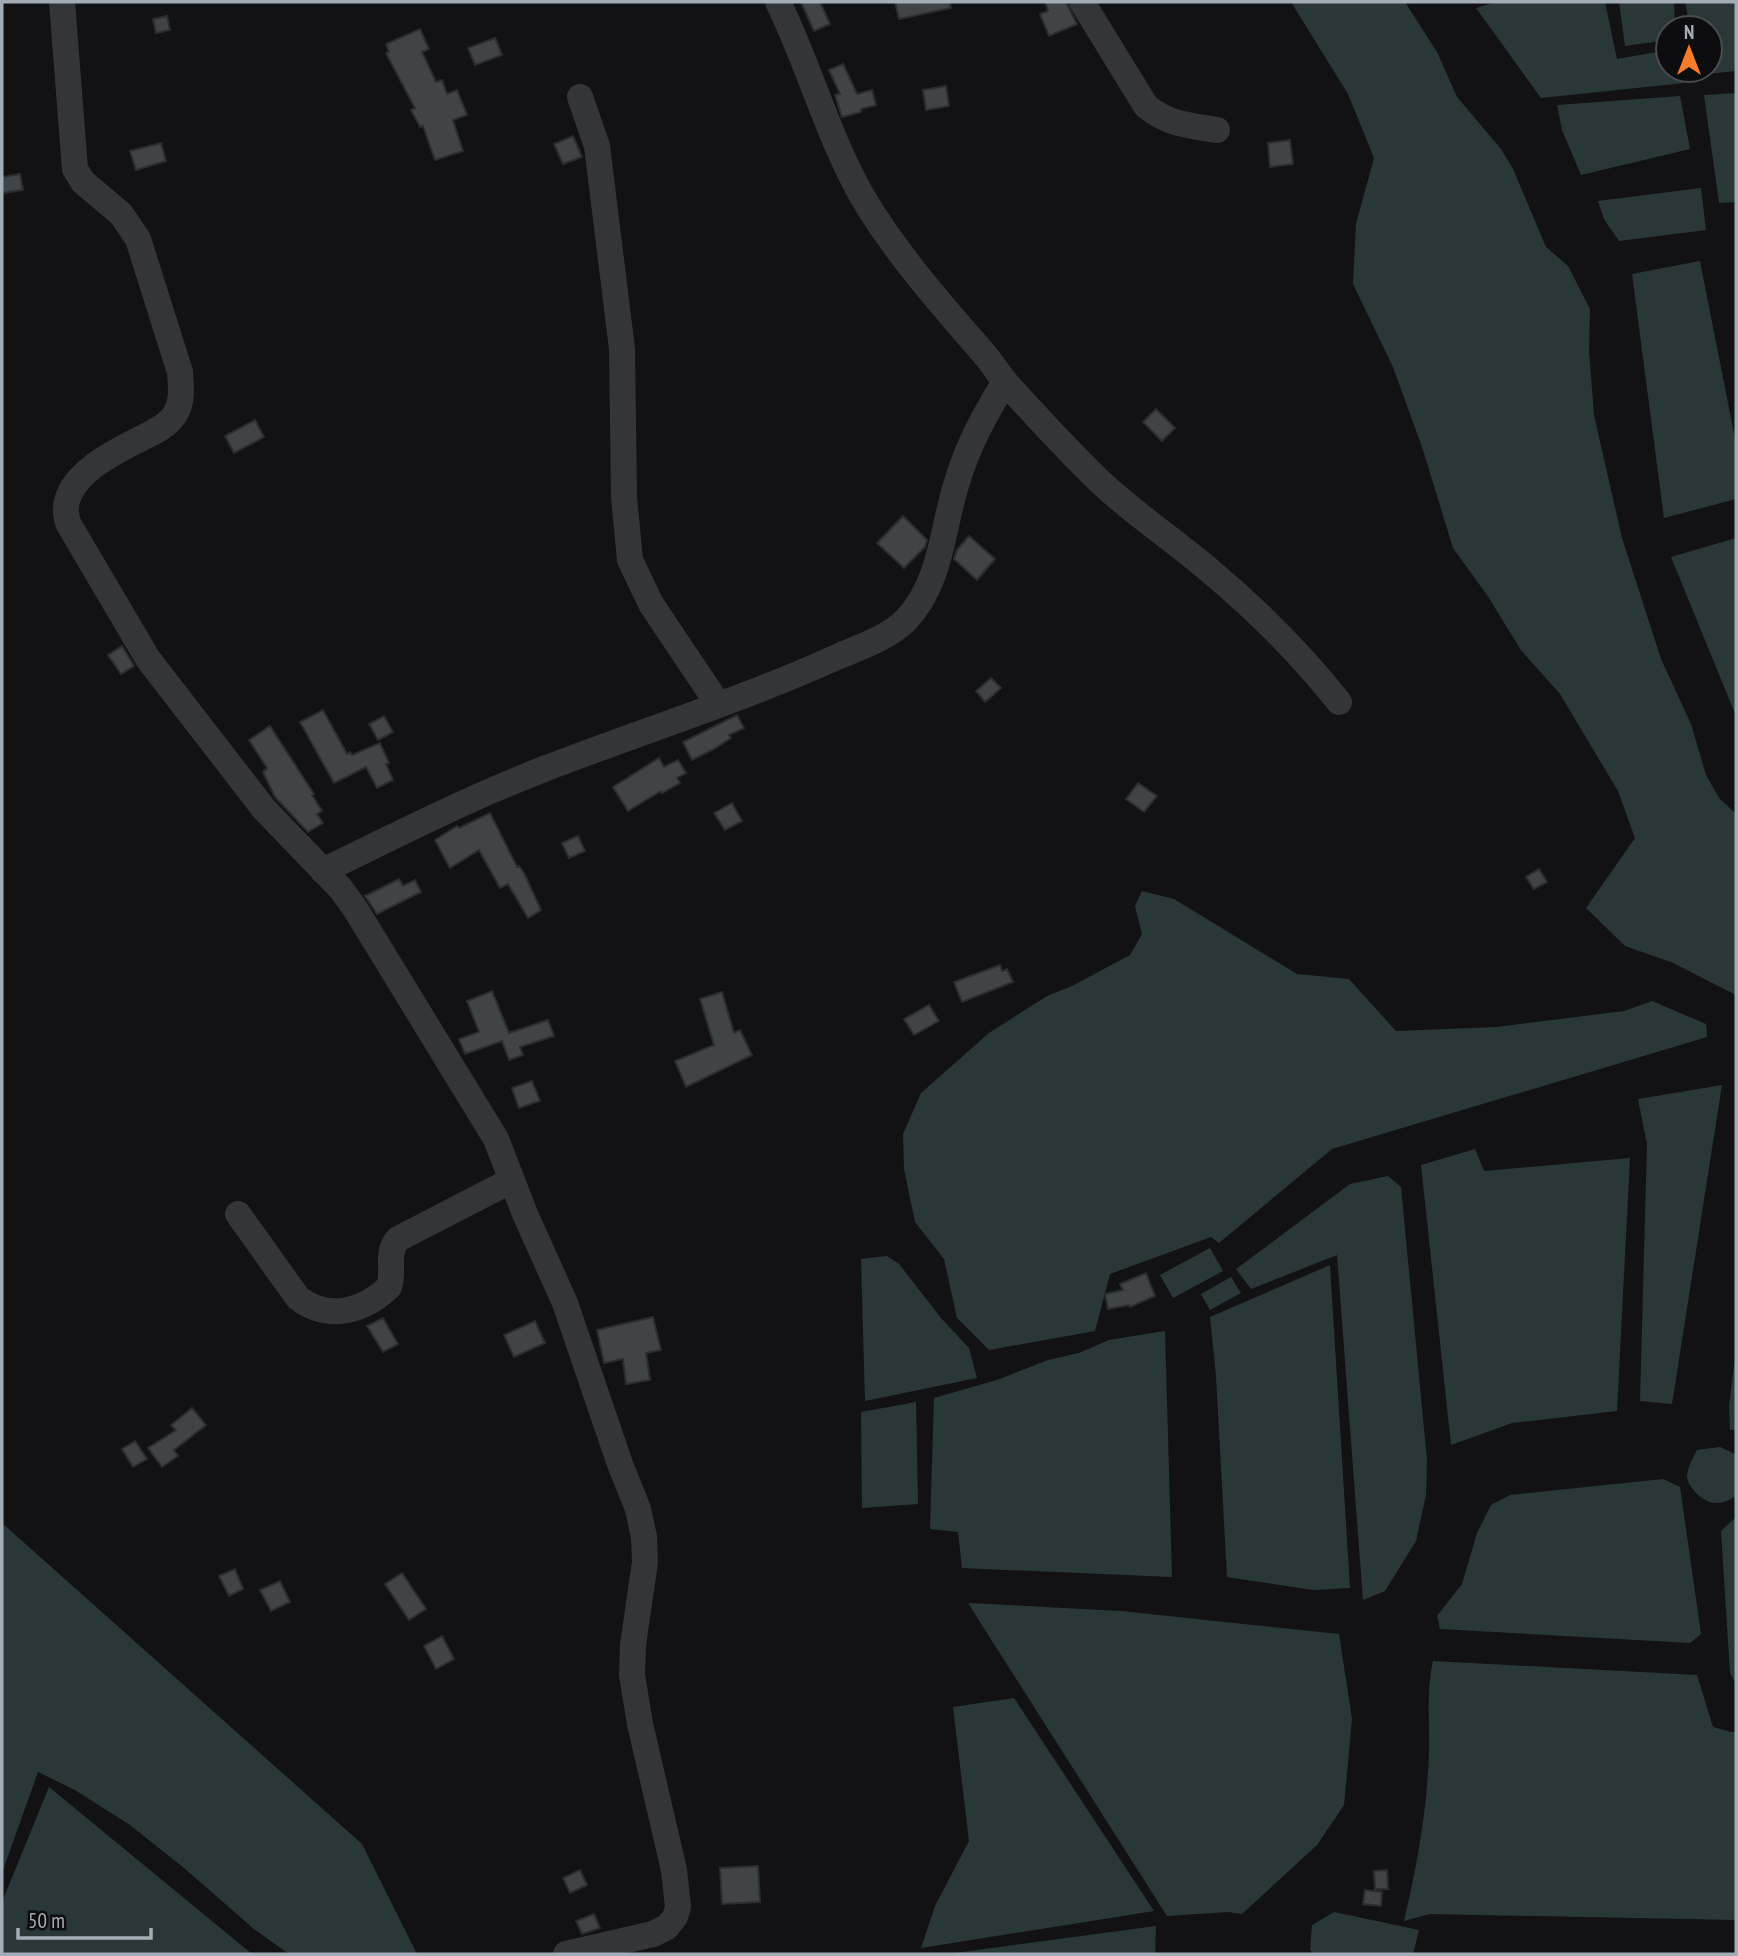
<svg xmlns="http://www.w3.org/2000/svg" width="1738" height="1956" viewBox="0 0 1738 1956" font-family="'PT Sans Narrow',sans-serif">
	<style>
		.water { fill: #2a3739 }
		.building { fill: #414447; stroke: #2c2d30; stroke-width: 2 }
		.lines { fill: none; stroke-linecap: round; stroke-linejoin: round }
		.minor { stroke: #333539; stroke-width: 26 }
	</style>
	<rect width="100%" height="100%" fill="#121214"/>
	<path class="water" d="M1291 2H1405L1437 52 1457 97 1501 149 1513 169 1546 247 1568 266 1590 309 1589 351 1594 415 1622 538 1661 659 1691 724 1706 775 1719 798 1736 814V995L1671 962 1625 946 1586 908 1635 838 1618 791 1560 694 1521 650 1487 595 1453 548 1423 450 1393 367 1353 284 1356 224 1374 158 1348 94Z
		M1495 2H1605L1617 59 1668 50V70H1682L1684 83 1541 98 1476 8Z
		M1619 2H1674L1675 28H1668V40L1625 46Z
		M1685 2H1736V71L1698 75 1697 70H1710V28H1690Z
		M1736 93V202L1719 203 1704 95Z
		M1680 96 1690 149 1581 175 1562 130 1557 105Z
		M1701 188 1706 230 1619 241 1604 219 1598 201Z
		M1700 261 1736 444V499L1664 518 1632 274Z
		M1736 538V716L1671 557Z
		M1142 891 1174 899 1297 974 1349 979 1396 1031 1497 1027 1624 1011 1652 1001 1706 1024 1707 1037 1332 1149 1219 1243 1211 1237 1110 1274 1095 1331 989 1350 957 1318 944 1259 915 1222 904 1169 903 1134 921 1093 989 1033 1047 996 1072 986 1130 955 1142 934 1135 906Z
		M1722 1085 1672 1404 1640 1401 1647 1144 1638 1099Z
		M1475 1149 1484 1171 1630 1158 1617 1411 1512 1423 1451 1445 1421 1165Z
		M1388 1176 1401 1187 1427 1460 1426 1495 1416 1541 1385 1591 1363 1600 1337 1255 1251 1289 1236 1269 1350 1184Z
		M1210 1248 1223 1271 1173 1298 1160 1275Z
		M887 1256 899 1264 941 1318 969 1348 977 1378 865 1401 861 1259Z
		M1330 1265 1350 1588 1313 1590 1227 1577 1216 1376 1210 1317Z
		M1231 1277 1241 1293 1210 1310 1201 1294Z
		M1165 1331 1172 1577 962 1568 958 1532 930 1529 934 1398 997 1380 1048 1360 1079 1353 1109 1340Z
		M1736 1351V1430H1730L1729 1406Z
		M916 1402 918 1504 862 1508 861 1412Z
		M1720 1447 1735 1454 1736 1457V1496C1719 1508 1704 1504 1692 1488 1689 1484 1688 1482 1687 1477 1687 1468 1693 1458 1697 1450Z
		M1663 1479 1680 1487 1701 1634 1690 1643 1440 1629 1437 1616 1462 1584 1477 1533 1491 1505 1510 1495Z
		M1736 1517V1684L1730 1673 1721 1531Z
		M2 1523 362 1844 417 1954H289L254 1929 184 1868 130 1825 75 1790 38 1772 2 1873Z
		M968 1603 1121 1611 1339 1634 1352 1719 1344 1805 1317 1845 1242 1914 1228 1912 1167 1916Z
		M1433 1661 1697 1675 1713 1727 1731 1732H1736V1920L1430 1914 1404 1921C1417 1866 1427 1810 1429 1754 1430 1723 1426 1691 1433 1661Z
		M1014 1698 1154 1911 921 1948 935 1906 969 1841 953 1707Z
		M49 1787 252 1954H2V1902Z
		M1334 1912 1419 1930 1413 1954H1314L1310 1950 1312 1925Z
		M1156 1926 1155 1954H947Z"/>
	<path class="building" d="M801 2H820L830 24 814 31Z
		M895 2H950L951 8 899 19Z
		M1045 2H1066L1077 24 1049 36 1040 14 1048 11Z
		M167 16 170 30 156 33 153 19Z
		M420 29 429 49 422 52 436 82 442 80 447 94 457 90 467 115 453 120 463 151 435 160 423 126 420 127 411 110 415 108 386 53 389 52 386 44Z
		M495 38 502 55 475 65 468 48Z
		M843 64 857 94 872 90 876 105 861 109V112L842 117 835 95 840 94 829 70Z
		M946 86 949 106 926 110 923 90Z
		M573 136 582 157 563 164 554 144Z
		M1290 140 1293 164 1270 167 1268 143Z
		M161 143 166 161 136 170 130 151Z
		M20 174 23 190 3 193 2 177Z
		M1156 409 1175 428 1162 441 1143 422Z
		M255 420 264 437 234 453 225 436Z
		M903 516 927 540 925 547 904 568 877 543Z
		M969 536 995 559 977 580 954 559 957 550Z
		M122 646 134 666 121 674 108 655Z
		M991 678 1001 688 985 702 976 691Z
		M323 710 347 754 350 752 352 755 380 743 389 763 386 764 393 780 377 788 366 767 334 783 300 722Z
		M737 715 744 728 729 735 731 738 714 749 692 760 683 742Z
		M384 716 393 732 378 740 369 724Z
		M270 726 314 794 312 795 322 811 317 814 323 823 308 832 275 797 263 772 267 768 249 740Z
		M659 758 664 767 678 760 686 773 677 778 680 783 662 793 661 791 628 811 613 787Z
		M1138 783 1157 796 1144 812 1126 799Z
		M732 803 742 821 725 830 714 813Z
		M490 813 517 867 519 866 524 873 541 910 528 918 508 884 500 888 479 850 450 868 435 840 457 826 459 828Z
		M578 836 585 851 569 858 562 843Z
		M1539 869 1547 882 1534 889 1526 877Z
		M399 879 403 886 415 880 421 892 377 914 365 896Z
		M1000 965 1002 971 1007 969 1013 982 962 1002 954 982Z
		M492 991 509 1033 548 1020 554 1036 520 1047 523 1055 509 1060 502 1041 465 1054 459 1039 479 1032 467 1001Z
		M722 992 734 1033 740 1030 752 1055 686 1087 675 1061 714 1045 700 999Z
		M929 1005 939 1021 914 1035 904 1019Z
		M532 1081 540 1101 519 1108 512 1088Z
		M1146 1273 1155 1296 1130 1307 1129 1305 1108 1309 1105 1294 1123 1290 1120 1284Z
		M653 1317 661 1350 646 1353 650 1380 626 1384 623 1359 604 1363 597 1330Z
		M383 1318 398 1344 383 1352 367 1326Z
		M535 1321 545 1343 514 1357 504 1335Z
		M192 1408 206 1425 174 1450 178 1456 162 1467 148 1448 176 1430 171 1425Z
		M135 1441 147 1459 133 1467 122 1449Z
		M235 1569 243 1589 229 1596 219 1576Z
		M402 1573 426 1609 409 1620 385 1584Z
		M280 1581 290 1602 271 1611 260 1590Z
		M442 1636 454 1659 436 1669 424 1646Z
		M758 1866 760 1902 722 1904 720 1868Z
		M580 1870 587 1885 570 1893 563 1878Z
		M1387 1870 1388 1889H1375L1374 1871Z
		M1365 1890 1382 1892 1381 1906 1363 1904Z
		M594 1914 600 1928 582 1934 576 1921Z"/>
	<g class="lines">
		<path class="minor" d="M62 2 75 169 83 182 121 214 138 239 180 372C181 386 183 402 175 414 168 426 152 433 140 439 114 452 69 474 66 507 65 512 67 518 68 523L148 659 264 809 341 889 356 910 496 1139 525 1214 565 1303 620 1464 638 1509 644 1537 645 1562 633 1645 632 1675 640 1724 674 1870 678 1907 675 1917 667 1927 653 1934 566 1954
			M778 2C809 65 827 134 862 196 896 254 941 304 985 355 993 364 999 375 1007 384 1034 414 1062 444 1091 473 1127 509 1170 537 1209 570 1257 610 1300 653 1339 702
			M1082 2 1146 106C1169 125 1189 125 1217 130
			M580 97 597 146 622 349 624 497 630 560 651 604 718 704
			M323 871C396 835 469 798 544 769 642 731 742 700 837 657 860 647 888 638 906 620 942 582 942 528 957 482 968 445 985 414 1005 382
			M238 1214 298 1298C328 1321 363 1312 389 1287 395 1271 385 1254 398 1239L512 1180"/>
	</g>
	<rect width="1738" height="1956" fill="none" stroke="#a3adb5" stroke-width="7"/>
	<g transform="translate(1689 49)"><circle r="33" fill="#0d0d0f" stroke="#494d51" stroke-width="2"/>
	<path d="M0-5L12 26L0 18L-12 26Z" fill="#f67c28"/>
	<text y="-10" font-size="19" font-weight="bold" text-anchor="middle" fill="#a3adb5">N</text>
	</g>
	<path d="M18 1928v10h133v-10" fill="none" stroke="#a3adb5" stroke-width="3.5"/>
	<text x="28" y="1928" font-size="21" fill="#a3adb5" stroke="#0d0d0f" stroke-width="5" paint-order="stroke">50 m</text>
</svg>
